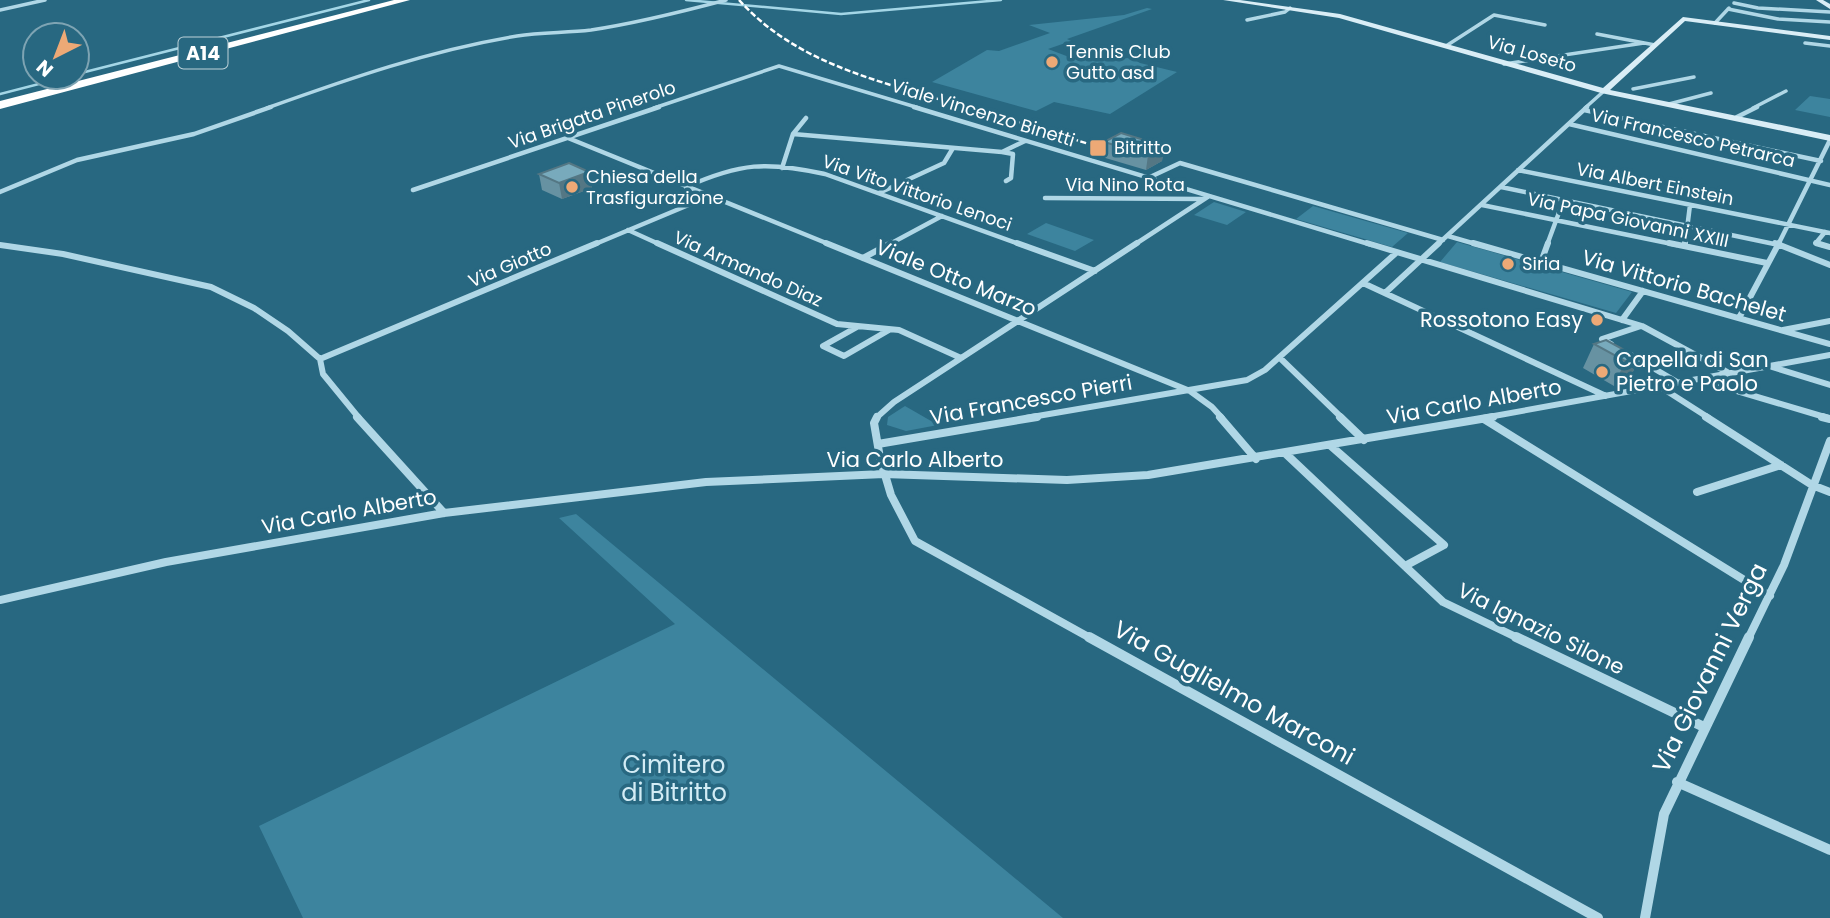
<svg xmlns="http://www.w3.org/2000/svg" width="1830" height="918" viewBox="0 0 1830 918" font-family="Poppins,sans-serif">
	<style>
		.green { fill: #3d849e }
		.lines { fill: none; stroke-linecap: round; stroke-linejoin: round }
		.stream { stroke: #a4d6e6; stroke-width: 2.5 }
		.street-far4 { stroke: #b0d7e6; stroke-width: 3.5 }
		.street-far3 { stroke: #b0d7e6; stroke-width: 4.5 }
		.street-far2 { stroke: #b0d7e6; stroke-width: 6 }
		.street-far1 { stroke: #b0d7e6; stroke-width: 8 }
		.street { stroke: #b0d7e6; stroke-width: 10 }
		.secondary { fill: #d9edf6; fill-rule: evenodd }
		.highway { fill: #fff; fill-rule: evenodd }
		.rail { stroke: #fff; stroke-width: 2.5; stroke-dasharray: 6 2.5; stroke-linecap: butt }
		.wall { fill: #6792a2 }
		.shaded-wall { fill: #547784 }
		.building { fill: #78aabc; stroke: #547784; stroke-width: 2 }
		.poi-dot { fill: #eda976; stroke: #286881; stroke-width: 2.5 }
		.labels { text-anchor: middle; stroke-width: 7; stroke-linejoin: round; paint-order: stroke }
		.far-poi-label { font-size: 18px; fill: #fff; stroke: #286881; text-anchor: start }
		.far-street-label { font-size: 18px; fill: #fff; stroke: #286881 }
		.shield { fill: #286881; stroke: #bed2d9; stroke-width: 2 }
		.shield-label { font-size: 19px; font-weight: bold; fill: #fff }
		.street-label { font-size: 21px; fill: #fff; stroke: #286881 }
		.poi-label { font-size: 21px; fill: #fff; stroke: #286881; text-anchor: end }
		.near-street-label { font-size: 24px; fill: #fff; stroke: #286881 }
		.near-park-label { font-size: 24px; fill: #d3ecf5; stroke: #286881 }
	</style>
	<rect width="100%" height="100%" fill="#286881"/>
	<path class="green" d="M1147 8 1152 9 1067 39 1071 41 1048 49 1077 60 1131 58 1140 63 1177 72 1110 114 1054 102 1036 111 932 82 987 50 999 51 1050 33 1029 25 1124 15Z
		M1810 96 1830 99V117L1795 110Z
		M1214 202 1246 212 1227 225 1194 215Z
		M1313 206 1408 233 1392 247 1296 219Z
		M1046 223 1094 240 1075 251 1027 234Z
		M1457 242 1632 292 1616 313 1440 262Z
		M905 406 938 425 906 431 887 425 888 417Z
		M576 514 1063 918H303L259 826 675 624 559 518Z"/>
	<g class="lines">
		<path class="stream" d="M686 0 841 14 1001 0
			M77 74 369 0
			M0 94 66 77"/>
		<path class="street-far4" d="M1734 3 1758 8 1830 12
			M1728 9 1778 19 1830 22
			M0 10 45 0
			M1247 20 1285 12 1290 8
			M1715 23 1729 8
			M1597 34 1655 45
			M1805 43 1830 46
			M1446 46 1494 15 1545 25
			M1504 64 1644 43
			M1633 89 1694 77
			M1669 104 1711 93
			M267 108C348 79 431 50 517 36 541 32 566 33 591 30 637 23 681 12 726 0
			M654 108 779 66 919 108
			M1585 108 1604 91
			M1753 108 1786 91"/>
		<path class="street-far3" d="M914 107 1372 245
			M1584 110 1821 161
			M1737 117 1757 107
			M1569 124 1830 185
			M793 134 1002 152
			M568 138 831 245
			M782 168 793 134 806 118
			M1518 170 1830 233
			M1148 178 1180 163 1443 240
			M1006 181 1011 178 1013 154 1002 152 1025 141
			M686 187C740 163 767 161 825 174L1022 245
			M1501 187 1779 245
			M413 190 659 107
			M0 192 77 160 194 134 271 107
			M879 193 944 163 953 148
			M1045 198 1203 199
			M1482 205 1677 245
			M628 230 661 245
			M1448 236 1479 245
			M593 245 710 196
			M888 245 942 216
			M1134 245 1209 196
			M1437 245 1587 107
			M1547 245 1564 199
			M1685 245 1690 205
			M1778 245 1830 140
			M1822 245 1816 243 1825 232"/>
		<path class="street-far2" d="M657 243 837 324 899 330 961 358
			M826 243 1190 391 1212 407 1222 418
			M1017 243 1095 271
			M1367 243 1642 326 1727 372
			M1473 243 1830 344
			M1669 243 1767 263
			M1775 243 1830 265
			M1816 243 1830 247
			M0 245 63 254 211 287 254 308 288 331 320 359 323 374 359 418
			M1685 246V243
			M863 258 891 243
			M1541 262 1548 243
			M1363 283 1606 396
			M1385 293 1439 243
			M1739 318 1779 243
			M1622 320 1643 291
			M857 327 823 346 844 356 889 330
			M1783 330 1830 321
			M1611 344 1602 339 1641 326
			M1631 355 1677 382
			M1280 358 1342 418
			M320 359 597 243
			M1772 367 1830 385
			M1623 373 1648 388
			M1700 380 1828 418
			M1659 386 1709 418
			M876 418 894 402 1137 243
			M1026 418 1247 380 1265 370 1396 253
			M1483 418 1830 355"/>
		<path class="street-far1" d="M357 417 444 513
			M877 417 874 423 880 458 891 495 915 541 1092 639
			M1220 417 1256 459
			M1340 417 1364 440
			M1706 417 1812 485 1830 492
			M1822 417 1830 419
			M1484 419 1770 596
			M878 444 1037 417
			M1331 446 1444 545 1405 566
			M1286 454 1443 602 1520 639
			M1697 492 1781 465
			M0 600 166 562 444 513 706 482 884 474 1067 480 1148 475 1493 417
			M1748 639 1784 565 1830 441"/>
		<path class="street" d="M1089 637 1598 918
			M1516 637 1704 727
			M1677 782 1830 850
			M1645 918 1664 814 1749 637"/>
		<path class="secondary" d="M1223 0H1240L1340 14 1603 88 1683 17 1830 36V40L1685 21 1610 90 1830 135V141L1601 93 1339 18Z
			M1816 0H1823L1830 4V9Z"/>
		<path class="highway" d="M394 0H410L0 109V101Z"/>
		<path class="rail" d="M739 0C795 62 874 80 952 103 1003 118 1054 133 1105 149"/>
	</g>
	<path class="wall" d="M1104 142 1164 146 1162 161 1146 170 1102 157Z
		M589 172 592 188 562 199 542 190 539 174Z
		M1594 344 1639 358 1628 383 1614 386 1583 368Z"/>
	<path class="shaded-wall" d="M1164 146 1162 161 1146 170 1148 155Z
		M589 172 592 188 562 199 559 183Z
		M1639 358 1628 383 1614 386 1625 361Z"/>
	<path class="building" d="M1121 133 1164 146 1148 155 1104 142Z
		M569 163 589 172 559 183 539 174Z
		M1606 340 1639 358 1625 361 1594 344Z"/>
	<g class="poi-dot">
		<circle cx="1052" cy="62" r="7"/>
		<rect x="1089" y="139" width="18" height="18" rx="3.5"/>
		<circle cx="572" cy="187" r="7"/>
		<circle cx="1508" cy="264" r="7"/>
		<circle cx="1597" cy="320" r="7"/>
		<circle cx="1602" cy="372" r="7"/>
	</g>
	<g class="labels">
		<g class="far-poi-label">
			<text x="1066" y="58">Tennis Club<tspan x="1066" dy="21">Gutto asd</tspan></text>
			<text x="1114" y="154">Bitritto</text>
			<text x="586" y="183">Chiesa della<tspan x="586" dy="21">Trasfigurazione</tspan></text>
			<text x="1522" y="270">Siria</text>
		</g>
		<g class="far-street-label">
			<text transform="translate(1532 54) rotate(16)" y="6">Via Loseto</text>
			<text transform="translate(983 113) rotate(17)" y="6">Viale Vincenzo Binetti</text>
			<text transform="translate(592 115) rotate(-19)" y="6">Via Brigata Pinerolo</text>
			<text transform="translate(1693 138) rotate(13)" y="6">Via Francesco Petrarca</text>
			<text transform="translate(1655 184) rotate(11)" y="6">Via Albert Einstein</text>
			<text x="1125" y="191">Via Nino Rota</text>
			<text transform="translate(917 193) rotate(19)" y="6">Via Vito Vittorio Lenoci</text>
			<text transform="translate(1628 220) rotate(12)" y="6">Via Papa Giovanni XXIII</text>
			<text transform="translate(510 265) rotate(-23)" y="6">Via Giotto</text>
			<text transform="translate(748 269) rotate(24)" y="6">Via Armando Diaz</text>
		</g>
		<rect class="shield" x="178.5" y="37.5" width="49" height="31" rx="5"/>
		<g class="shield-label">
			<text x="203" y="60">A14</text>
		</g>
		<g class="street-label">
			<text transform="translate(956 278) rotate(22)" y="7">Viale Otto Marzo</text>
			<text transform="translate(1684 286) rotate(16)" y="7">Via Vittorio Bachelet</text>
			<text transform="translate(1031 400) rotate(-10)" y="7">Via Francesco Pierri</text>
			<text transform="translate(1474 402) rotate(-10)" y="7">Via Carlo Alberto</text>
			<text x="915" y="467">Via Carlo Alberto</text>
			<text transform="translate(349 512) rotate(-10)" y="7">Via Carlo Alberto</text>
			<text transform="translate(1541 629) rotate(26)" y="7">Via Ignazio Silone</text>
		</g>
		<g class="poi-label">
			<text x="1583" y="327">Rossotono Easy</text>
			<text x="1616" y="367" text-anchor="start">Capella di San<tspan x="1616" dy="24">Pietro e Paolo</tspan></text>
		</g>
		<g class="near-street-label">
			<text transform="translate(1710 668) rotate(-64)" y="8">Via Giovanni Verga</text>
			<text transform="translate(1234 693) rotate(29)" y="8">Via Guglielmo Marconi</text>
		</g>
		<g class="near-park-label">
			<text x="674" y="773">Cimitero<tspan x="674" dy="28">di Bitritto</tspan></text>
		</g>
	</g>
	<g transform="translate(56 56) rotate(222)"><circle r="33" fill="#286881" stroke="#7ea4b3" stroke-width="2"/>
	<path d="M0-5L12 26L0 18L-12 26Z" fill="#eda976"/>
	<text y="-10" font-size="19" font-weight="bold" text-anchor="middle" fill="#ffffff">N</text>
	</g>
</svg>
